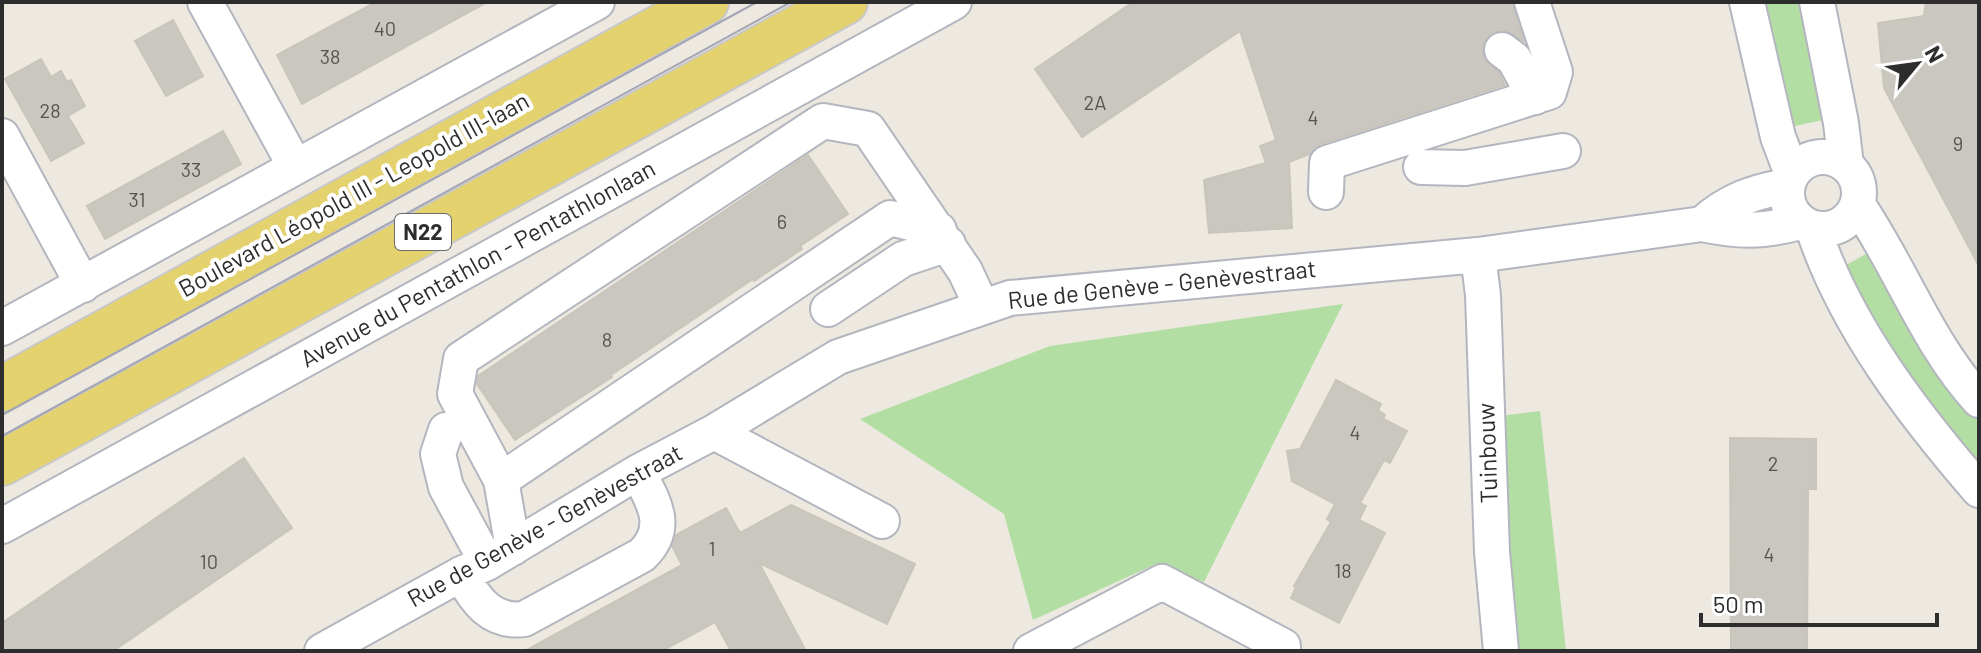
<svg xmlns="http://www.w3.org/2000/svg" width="1981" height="653" viewBox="0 0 1981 653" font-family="Barlow,sans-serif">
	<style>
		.green { fill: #b3dea3 }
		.building { fill: #c9c7bf; stroke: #c9c5bb; stroke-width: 2 }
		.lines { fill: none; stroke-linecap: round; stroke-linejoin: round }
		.minor-casing { stroke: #b4b6bf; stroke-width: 38 }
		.major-casing { stroke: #c8c8c8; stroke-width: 48 }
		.minor { stroke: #fff; stroke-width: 34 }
		.major { stroke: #e4d26f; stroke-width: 44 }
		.tram { stroke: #a4a5b5; stroke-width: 2 }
		.labels { text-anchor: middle; stroke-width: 8; stroke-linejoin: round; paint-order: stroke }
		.number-label { font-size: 20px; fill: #545452 }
		.shield { fill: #fff; stroke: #6c6c6c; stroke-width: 2 }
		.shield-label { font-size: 22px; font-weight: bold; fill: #2d2d2d }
		.street-label { font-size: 24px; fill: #2d2d2d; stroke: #fff }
	</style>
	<rect width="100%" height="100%" fill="#ede9e1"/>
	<path class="green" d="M1764 2H1802L1827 119 1791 127Z
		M1873 250 1979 417V473L1942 431 1839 269Z
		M1343 304 1204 582 1156 564 1033 620 1004 514 860 419 1050 346Z
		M1540 411 1566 651H1514L1499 416Z"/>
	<path class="building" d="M376 2H487L302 104 277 55Z
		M1133 2H1513L1524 41 1504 30 1493 32 1486 39 1482 48 1484 59 1499 72 1505 85 1321 144 1310 154 1289 162 1292 228 1209 233 1204 180 1266 163 1260 146 1276 140 1240 31 1082 137 1035 69Z
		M1926 2H1979V266L1884 88 1878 23 1924 16Z
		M173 20 203 76 166 96 135 41Z
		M41 59 51 77 61 71 67 82 71 80 85 106 68 116 84 143 51 161 5 79Z
		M223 131 241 164 105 239 87 206Z
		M808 155 848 214 800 246 802 249 754 281 753 279 611 375 612 377 515 440 477 384 478 376Z
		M1336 380 1381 404 1378 410 1385 415 1383 419 1407 431 1390 463 1384 460 1360 503 1366 506 1359 520 1385 533 1339 623 1291 598 1296 587 1294 586 1331 522 1327 519 1335 504 1292 481 1287 451 1300 449Z
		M1730 438 1816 439V489H1808L1807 651H1731Z
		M244 458 292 528 113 651H2V623Z
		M791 505 915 564 887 624 759 563 806 651H731L715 622 662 651H525L682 565 672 546 676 535 726 508 740 533Z"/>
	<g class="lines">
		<defs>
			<path id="minor" d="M205 2 295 166
				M1747 2 1778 137 1792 174
				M1817 2 1841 123 1846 165
				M1502 50 1514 59 1535 97
				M2 136 83 285
				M1787 193a36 36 0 1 1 72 0a36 36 0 1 1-72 0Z
				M1421 167 1465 168 1563 151
				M1326 192 1327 163 1549 92 1555 72 1532 2
				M1858 205C1901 268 1927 343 1979 400
				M1702 224C1729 200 1753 192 1787 186
				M1813 228C1845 325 1913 414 1979 490
				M1478 255 1483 295 1492 552 1501 651
				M828 309 903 259 948 244
				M2 328 597 2
				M446 430 438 454 446 487 487 563
				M714 432 882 521
				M501 480 890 218 939 230
				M2 526 954 2
				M513 548 501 480 455 394 461 359 823 121 868 129 965 271 982 307
				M461 574C475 600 491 623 524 619L642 555C671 527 653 501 638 472
				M322 651 461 574 487 563 638 472 714 432 838 357 1010 298 1478 255 1702 224C1740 232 1763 232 1800 222
				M1031 651 1162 582 1283 646V651"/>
			<path id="major" d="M2 389 706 2
				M2 463 845 2"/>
		</defs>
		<use href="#minor" class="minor-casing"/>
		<use href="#major" class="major-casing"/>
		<use href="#minor" class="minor"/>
		<use href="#major" class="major"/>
		<path class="tram" d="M2 415 757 2
			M2 436 791 2"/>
	</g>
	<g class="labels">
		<g class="number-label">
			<text x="385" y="36">40</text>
			<text x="330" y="64">38</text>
			<text x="1095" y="110">2A</text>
			<text x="50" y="118">28</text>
			<text x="1313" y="125">4</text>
			<text x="1958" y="151">9</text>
			<text x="191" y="177">33</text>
			<text x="137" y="207">31</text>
			<text x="782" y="229">6</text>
			<text x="607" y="347">8</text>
			<text x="1355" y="440">4</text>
			<text x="1773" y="471">2</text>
			<text x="712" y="556">1</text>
			<text x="1769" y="562">4</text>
			<text x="209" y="569">10</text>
			<text x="1343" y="578">18</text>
		</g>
		<rect class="shield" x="395" y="214" width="56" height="36" rx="6"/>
		<g class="shield-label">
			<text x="423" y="240">N22</text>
		</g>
		<g class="street-label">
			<text transform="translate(354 195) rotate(-29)" y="8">Boulevard Léopold III - Leopold III-laan</text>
			<text transform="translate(478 264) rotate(-29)" y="8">Avenue du Pentathlon - Pentathlonlaan</text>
			<text transform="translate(1162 285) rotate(-6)" y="8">Rue de Genève - Genèvestraat</text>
			<text transform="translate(1488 453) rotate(-92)" y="8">Tuinbouw</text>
			<text transform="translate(545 526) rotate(-29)" y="8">Rue de Genève - Genèvestraat</text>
		</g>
	</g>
	<rect width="1981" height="653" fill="none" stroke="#2d2d2d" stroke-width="8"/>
	<g transform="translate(1917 64) rotate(61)" stroke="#ffffff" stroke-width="6" paint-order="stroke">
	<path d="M0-6L14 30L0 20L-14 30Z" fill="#2d2d2d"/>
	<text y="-12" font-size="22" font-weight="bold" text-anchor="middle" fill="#2d2d2d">N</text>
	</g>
	<path d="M1701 613v12h236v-12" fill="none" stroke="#2d2d2d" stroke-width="4"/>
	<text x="1713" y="613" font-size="24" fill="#2d2d2d" stroke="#ffffff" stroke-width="6" paint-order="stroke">50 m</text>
</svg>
